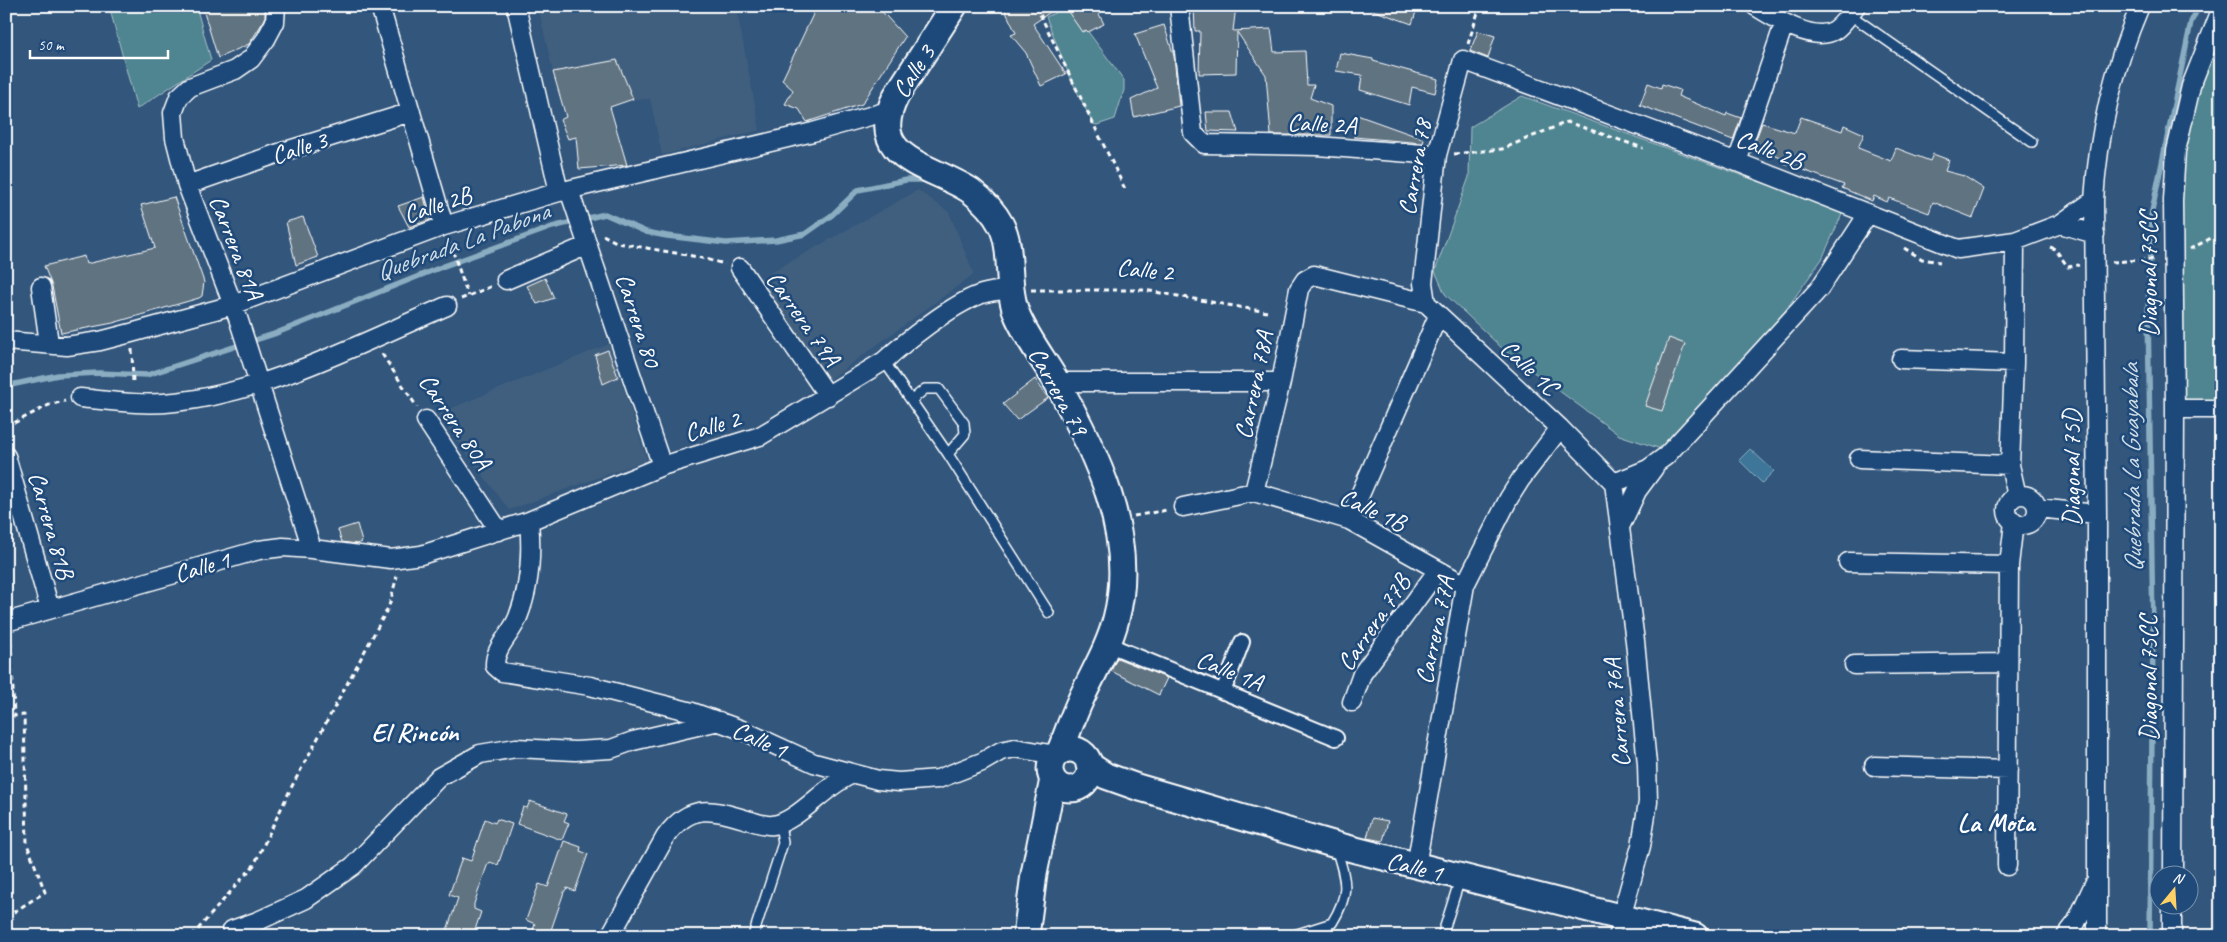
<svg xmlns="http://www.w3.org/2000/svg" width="2227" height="942" viewBox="0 0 2227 942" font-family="Caveat,sans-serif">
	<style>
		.built { fill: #405f7e }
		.green { fill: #508491; stroke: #a8c2c8 }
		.water { fill: #3e7698; stroke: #8badc1 }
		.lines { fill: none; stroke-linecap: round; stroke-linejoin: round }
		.stream { stroke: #8badc1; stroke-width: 5.5 }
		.building { fill: #607381; stroke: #fff }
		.service-casing { stroke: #fff; stroke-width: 12 }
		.pedestrian-casing { stroke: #fff; stroke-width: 18 }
		.minor-casing { stroke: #fff; stroke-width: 21 }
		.secondary-casing { stroke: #fff; stroke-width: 29 }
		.path { stroke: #fff; stroke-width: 3; stroke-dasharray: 5 4; stroke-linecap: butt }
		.service { stroke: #1f4a7a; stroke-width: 9 }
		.pedestrian { stroke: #1f4a7a; stroke-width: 14 }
		.minor { stroke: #1f4a7a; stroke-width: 18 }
		.secondary { stroke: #1f4a7a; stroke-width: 25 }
		.labels { text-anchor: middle; stroke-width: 5; stroke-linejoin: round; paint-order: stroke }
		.street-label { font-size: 25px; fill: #fff; stroke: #1f4a7a }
		.water-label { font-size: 26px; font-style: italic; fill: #cfdde5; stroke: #1f4a7a }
		.neighbourhood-label { font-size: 26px; font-weight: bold; fill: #fff; stroke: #1f4a7a }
	</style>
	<rect width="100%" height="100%" fill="#32567c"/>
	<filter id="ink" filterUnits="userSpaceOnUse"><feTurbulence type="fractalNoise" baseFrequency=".02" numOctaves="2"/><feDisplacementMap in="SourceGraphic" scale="10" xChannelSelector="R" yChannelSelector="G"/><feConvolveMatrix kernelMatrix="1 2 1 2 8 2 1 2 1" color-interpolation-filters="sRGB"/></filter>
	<g filter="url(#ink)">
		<path class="built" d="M538 6H736L760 130 662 155 650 99H633L617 60 553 72Z
			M918 190 949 212 974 274 829 380 759 279Z
			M609 344 647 460 509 510 437 414Z"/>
		<path class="green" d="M109 6H196L211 60 137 109Z
			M1069 6 1124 80V90L1115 119 1097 125 1093 124 1069 75 1046 17Z
			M2202 57 2221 58V409H2175L2173 200Z
			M1522 96 1843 212 1822 259 1785 311 1664 450 1619 435 1505 351 1445 294 1435 271 1469 177 1470 127Z"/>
		<path class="water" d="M1750 449 1774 471 1762 483 1739 460Z"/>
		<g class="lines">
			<path class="stream" d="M6 386 58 375 99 373 147 375 274 334 444 266 552 227 605 214 646 232 667 236 726 243 776 240 805 234 832 215 858 190 906 180H924
				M2150 936 2153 631 2148 310 2151 216 2191 22 2199 6"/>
		</g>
		<path class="building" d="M202 6H265V19L249 44 218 58Z
			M817 6H877L905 37 862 104 807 122 799 109 785 104 793 90 782 80Z
			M1003 6H1059L1033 24 1066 74 1041 86 1026 53 1011 35 1016 33Z
			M1064 6H1095L1104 24 1088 32 1086 30 1082 32Z
			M1194 6H1236L1233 31 1271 29 1274 52 1305 51 1307 85H1314L1310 98 1331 106V135H1271L1266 75 1237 32 1236 73 1199 74 1200 31H1195Z
			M1368 6H1418L1412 24 1367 8Z
			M1164 25 1174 56 1179 106 1134 117 1131 100 1157 88 1135 34Z
			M1478 31 1495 36 1488 58 1470 51Z
			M1340 53 1373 59V61L1438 79 1435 93 1412 87 1409 105 1360 90 1362 75 1336 71Z
			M617 60 633 99 610 107 627 165 579 169 576 137 568 139 560 120 566 117 553 72Z
			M1648 83 1661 88 1662 84 1680 90 1678 96 1726 116 1727 113 1741 118 1733 140 1640 105Z
			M1206 112H1232L1238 132 1208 131Z
			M1357 115 1424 139 1423 143 1354 137Z
			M1801 117 1842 131 1844 125 1864 134 1858 148 1891 161 1896 148 1930 161 1933 154 1949 160 1945 171 1964 176 1984 189 1973 218 1933 202 1929 213 1889 198 1887 202 1874 196 1872 201 1842 188 1844 185 1784 163 1786 160 1753 147 1762 123 1795 133Z
			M174 197 204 282 202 296 199 298 113 323 61 333 52 286 44 266 84 256 86 264 155 248 141 205Z
			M424 197 430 220 409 227 398 206Z
			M303 217 318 257 296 265 286 222Z
			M545 278 554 298 537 304 527 286Z
			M1669 338 1685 344 1662 411 1645 406Z
			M608 350 618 377 603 384 595 355Z
			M1035 379 1048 398 1017 420 1003 404Z
			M357 524 362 542 357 544 342 542 338 530Z
			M1117 658 1167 678 1159 695 1111 671Z
			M530 801 567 814 564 821 569 823 562 840 517 824 523 807 527 808Z
			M1372 818 1388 821 1383 841 1367 838Z
			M485 819 495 823 497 819 512 824 498 865 490 862 487 866 474 904V909L481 912 473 936H445L458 898 449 895 462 858 471 861Z
			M564 841 581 847 580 851 588 854 575 891 567 888 564 892 549 936H531L535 924 526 920 539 884 548 887Z"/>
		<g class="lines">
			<defs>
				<path id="service" d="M1849 14 2032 142
					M884 361 948 454 1049 613
					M912 400 925 389H939L964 423 965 434 948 454
					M753 936 783 843 781 830 777 825
					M1291 936 1332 923C1351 892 1346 881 1336 848
					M1442 936 1460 879
					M1613 936 1621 918"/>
				<path id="pedestrian" d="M1107 644 1336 738
					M1223 692 1242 642"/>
				<path id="minor" d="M276 6 275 22 266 39 251 59 235 70 190 87 179 97 173 113 175 138 187 185 238 318 312 549
					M380 6 444 226
					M516 6 559 192
					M1179 6 1193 133 1204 144 1317 146 1437 155
					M1755 6C1773 17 1814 44 1835 30 1843 25 1850 13 1856 6
					M1737 162 1784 24
					M187 185 279 153 411 112
					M569 190 662 466
					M2060 224 2095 234
					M2015 241 2014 363 2010 465 2017 496
					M740 268 828 396
					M506 280 588 245
					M41 287 49 343
					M6 341 67 346 100 341 131 333 233 305 444 226 559 192 813 132 888 111
					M1901 359 2014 363
					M1056 382H1281
					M80 398C111 401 144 406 175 402 266 393 363 342 447 306
					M2175 409H2221
					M426 420 499 531
					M6 456 50 609
					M1859 459 2010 465
					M1614 483 1560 428 1426 303 1423 283 1437 155 1463 60 1737 162 1958 249 2015 241 2060 224 2094 200
					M1614 483 1635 641 1647 764 1648 802 1641 846 1621 918
					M1614 483 1648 469 1666 456 1819 289 1868 214
					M1254 492 1281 382 1299 289 1305 280 1314 275 1426 303
					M2007 510a15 15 0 1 1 30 0a15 15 0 1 1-30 0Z
					M1183 507 1254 492 1349 520 1465 585
					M2037 508 2097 514
					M1349 520 1438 316
					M529 521C532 553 530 587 518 617 512 634 494 647 495 666L502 672 590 686 692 712 742 730 814 763 878 780 899 782 938 779 982 762 1001 751 1015 748 1056 755
					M1620 527 1637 491 1654 468
					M1848 562 2009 565
					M6 622 259 550 283 547 312 549 391 559 421 555 529 521 662 466 760 436 884 361C906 341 951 305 979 295 989 291 1000 291 1010 289
					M1854 665 2008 663
					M1352 702 1362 674 1438 570
					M1874 766 2008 770
					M1416 866 1465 585 1509 498 1521 479 1560 428
					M2007 866 2009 565 2014 522
					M2173 874 2175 409 2173 200 2176 151 2191 86 2221 10
					M232 930 258 921 306 899 353 866 439 777 480 754 516 748 575 751 611 749 633 741 719 721
					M610 936 666 836C692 801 714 810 751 821 758 823 766 826 773 825 798 822 826 784 853 774
					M2066 936 2076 923 2094 884
					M2097 936V514L2094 200C2098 134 2114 67 2140 6
					M2172 936V904"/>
				<path id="secondary" d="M954 6 896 96C864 160 932 165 971 191 983 200 994 212 1001 225 1014 249 1005 288 1018 317 1028 339 1043 359 1055 379 1095 450 1138 536 1116 619 1109 647 1093 673 1081 699 1073 716 1067 734 1060 751
					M1050 769a20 20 0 1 1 40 0a20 20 0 1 1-40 0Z
					M1089 765 1106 776 1137 787 1336 845 1695 936
					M1026 936 1034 874 1053 779"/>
			</defs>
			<use href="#service" class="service-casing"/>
			<use href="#pedestrian" class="pedestrian-casing"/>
			<use href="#minor" class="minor-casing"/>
			<use href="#secondary" class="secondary-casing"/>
			<path class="path" d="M1036 6 1126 191
				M1468 44 1480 6
				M1454 154 1502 149 1567 122 1643 148
				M603 235 618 243 698 257 725 264
				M450 243 468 296
				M2050 247 2055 249 2068 267 2079 265
				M1904 248 1922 259 1940 262
				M2190 249 2221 233
				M2112 262 2156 259
				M1031 290H1144L1267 312
				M461 299 492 286
				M132 349 133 385
				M382 354 417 407
				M6 427 49 405 65 401
				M1134 516 1167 510
				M6 917 45 892 27 844 24 715 14 716 11 638
				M192 936 254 865 291 788 389 606 397 576"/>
			<use href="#service" class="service"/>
			<use href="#pedestrian" class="pedestrian"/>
			<use href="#minor" class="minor"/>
			<use href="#secondary" class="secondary"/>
		</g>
	</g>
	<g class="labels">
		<g class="street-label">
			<text transform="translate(913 71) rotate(-57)" y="9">Calle 3</text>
			<text transform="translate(1322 123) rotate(3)" y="9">Calle 2A</text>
			<text transform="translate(299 147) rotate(-18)" y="9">Calle 3</text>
			<text transform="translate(1770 149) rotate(21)" y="9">Calle 2B</text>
			<text transform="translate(1414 167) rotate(-80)" y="9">Carrera 78</text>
			<text transform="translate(437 204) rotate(-18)" y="9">Calle 2B</text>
			<text transform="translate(237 247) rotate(69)" y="9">Carrera 81A</text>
			<text transform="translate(1145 269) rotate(6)" y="9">Calle 2</text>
			<text transform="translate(2148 274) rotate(-90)" y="9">Diagonal 75CC</text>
			<text transform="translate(804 318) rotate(55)" y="9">Carrera 79A</text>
			<text transform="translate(639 320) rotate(72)" y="9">Carrera 80</text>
			<text transform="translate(1530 367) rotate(43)" y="9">Calle 1C</text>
			<text transform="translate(1253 385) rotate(-78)" y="9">Carrera 78A</text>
			<text transform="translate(1059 391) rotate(61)" y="9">Carrera 79</text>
			<text transform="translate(456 421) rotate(56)" y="9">Carrera 80A</text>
			<text transform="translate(712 425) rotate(-16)" y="9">Calle 2</text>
			<text transform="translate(2071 468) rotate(-90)" y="9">Diagonal 75D</text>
			<text transform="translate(1373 509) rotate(25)" y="9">Calle 1B</text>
			<text transform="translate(52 525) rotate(74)" y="9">Carrera 81B</text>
			<text transform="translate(202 566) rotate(-16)" y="9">Calle 1</text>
			<text transform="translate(1373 622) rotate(-56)" y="9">Carrera 77B</text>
			<text transform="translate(1434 630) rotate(-78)" y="9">Carrera 77A</text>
			<text transform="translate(1230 670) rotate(22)" y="9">Calle 1A</text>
			<text transform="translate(2148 678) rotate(-90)" y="9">Diagonal 75CC</text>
			<text transform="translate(1616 713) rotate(-95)" y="9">Carrera 76A</text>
			<text transform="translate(760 739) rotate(24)" y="9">Calle 1</text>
			<text transform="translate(1415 866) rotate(14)" y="9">Calle 1</text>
		</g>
		<g class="water-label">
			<text transform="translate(462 241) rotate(-20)" y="9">Quebrada La Pabona</text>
			<text transform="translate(2131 468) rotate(-91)" y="9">Quebrada La Guayabala</text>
		</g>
		<g class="neighbourhood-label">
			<text x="415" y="741">El Rincón</text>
			<text x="1996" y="831">La Mota</text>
		</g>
	</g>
	<rect width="2227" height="942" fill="none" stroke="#1f4a7a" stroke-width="25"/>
	<rect x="12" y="12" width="2202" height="917" fill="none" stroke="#fff" stroke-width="2" filter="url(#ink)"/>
	<g transform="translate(2174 890) rotate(18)"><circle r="24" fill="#1f4a7a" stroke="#7992af"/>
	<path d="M0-4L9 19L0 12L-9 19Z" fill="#ffd166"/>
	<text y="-8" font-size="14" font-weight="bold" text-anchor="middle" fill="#ffffff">N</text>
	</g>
	<path d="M30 50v8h138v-8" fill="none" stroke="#ffffff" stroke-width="2.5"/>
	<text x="38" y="50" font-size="15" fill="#ffffff" stroke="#1f4a7a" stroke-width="4" paint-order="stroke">50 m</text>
</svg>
